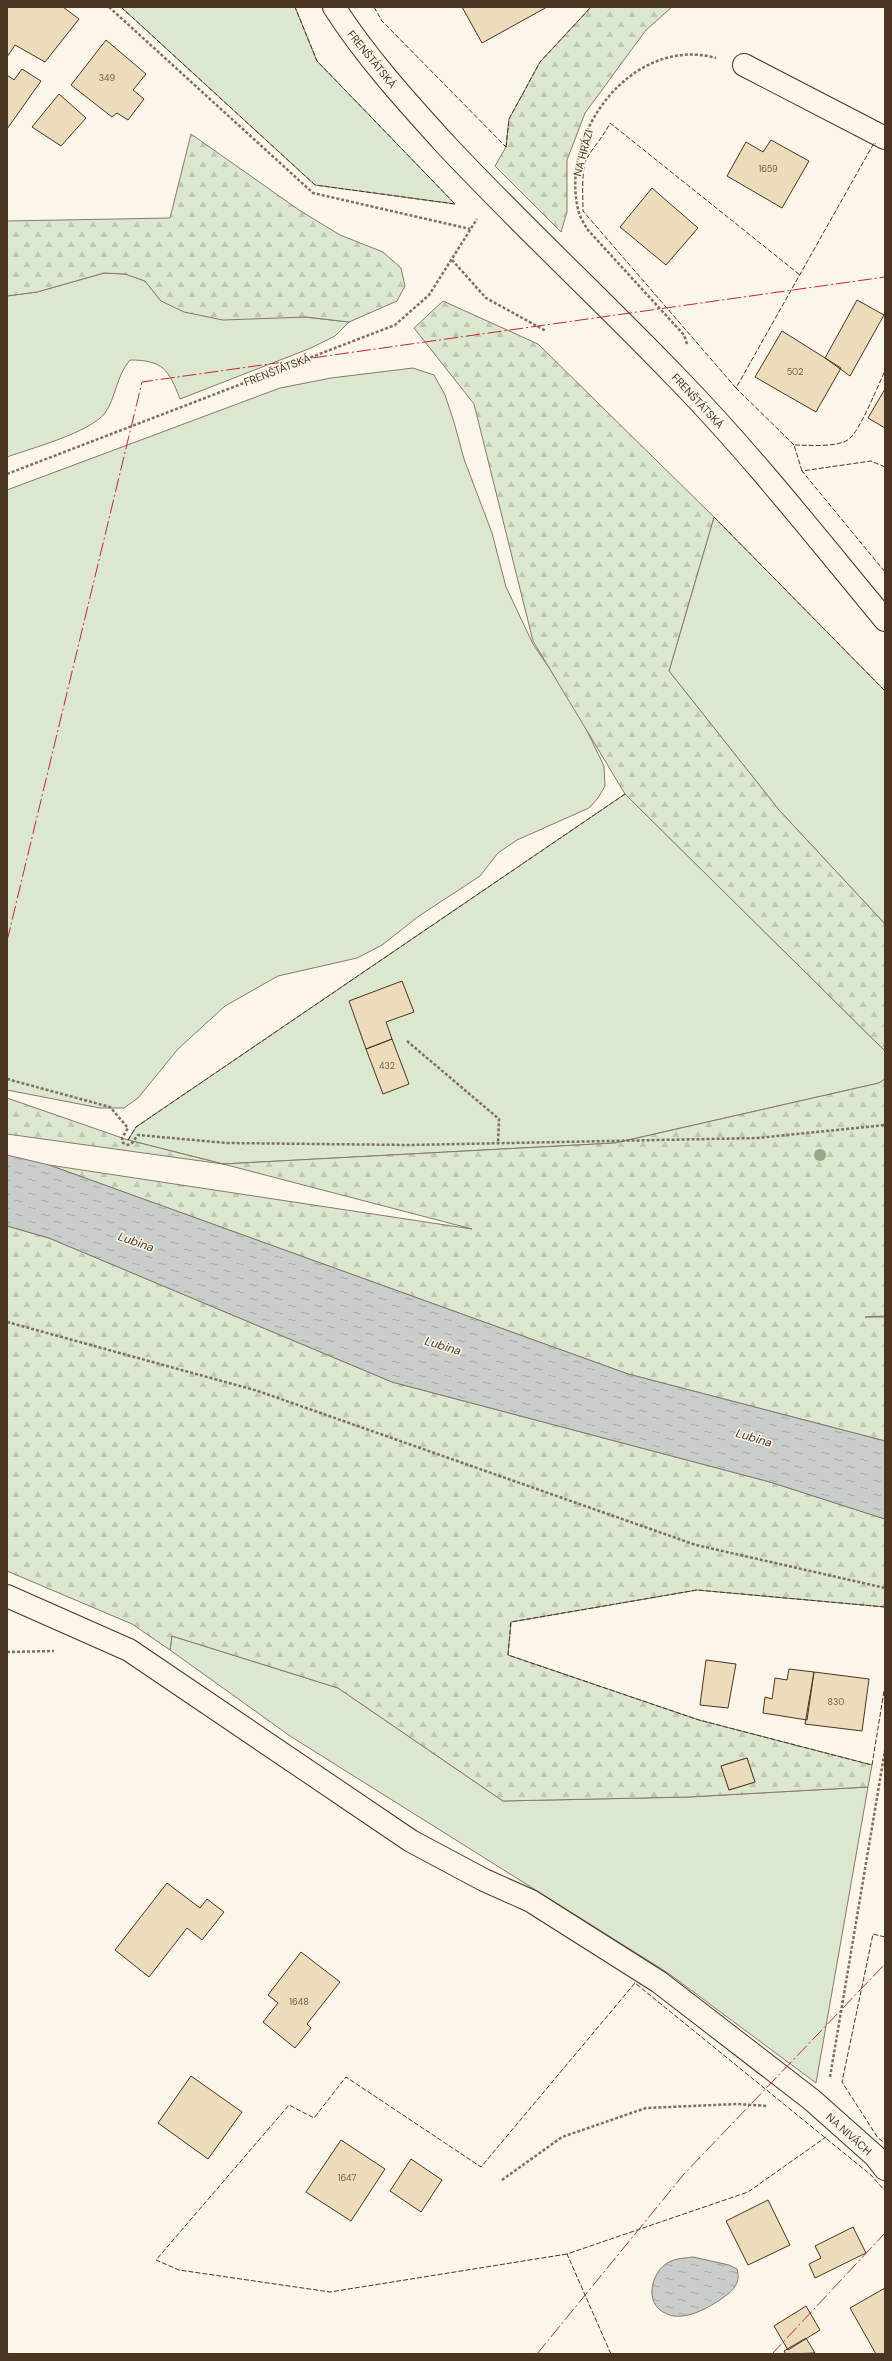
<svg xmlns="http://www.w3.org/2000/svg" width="892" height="2361" viewBox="0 0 892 2361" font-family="'DM Sans',sans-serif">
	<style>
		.green { fill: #dce7d0; stroke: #887966 }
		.forest { fill: url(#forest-firs); stroke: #887966; fill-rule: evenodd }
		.water { fill: url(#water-ripples); stroke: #887966 }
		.building { fill: #ecdcbc; stroke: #4a3520 }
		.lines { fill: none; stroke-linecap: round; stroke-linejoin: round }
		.minor-casing { stroke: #4a3520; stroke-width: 24 }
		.major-casing { stroke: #4a3520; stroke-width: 24 }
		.path { stroke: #7f6f5c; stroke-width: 2.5; stroke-dasharray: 3 2; stroke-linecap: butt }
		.minor { stroke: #fbf6e9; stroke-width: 22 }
		.major { stroke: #fbf6e9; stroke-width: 22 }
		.fence { stroke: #4a3520; stroke-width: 1; stroke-dasharray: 5 2; stroke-linecap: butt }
		.power { stroke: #c62828; stroke-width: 1; stroke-dasharray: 14 3 2 3; stroke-linecap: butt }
		.tree { fill: #96a887 }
		.labels { text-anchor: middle; stroke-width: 3; stroke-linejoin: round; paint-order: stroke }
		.number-label { font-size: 9px; fill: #725f47 }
		.street-label { font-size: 11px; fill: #4a3520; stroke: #fbf6e9 }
		.water-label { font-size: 12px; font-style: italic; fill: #4a3520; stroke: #fbf6e9 }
	</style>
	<defs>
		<pattern id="forest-firs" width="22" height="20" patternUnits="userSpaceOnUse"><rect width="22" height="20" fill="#dce7d0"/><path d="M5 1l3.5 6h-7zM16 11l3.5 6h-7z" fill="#bec7b2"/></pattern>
		<pattern id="water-ripples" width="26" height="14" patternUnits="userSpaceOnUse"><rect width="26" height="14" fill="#c9cecd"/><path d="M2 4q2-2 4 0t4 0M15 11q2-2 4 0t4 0" fill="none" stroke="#a5a8a6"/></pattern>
	</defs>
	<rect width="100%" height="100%" fill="#fbf6e9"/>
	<path class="green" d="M121 7H295L317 61 455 204 315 185Z
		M104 273 126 274 145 281 161 301 349 322 335 336 311 348 180 399C169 370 163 360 130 360 116 376 116 398 105 413 89 433 32 448 7 457V296L37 292Z
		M413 368 434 375 445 395 454 422 464 459 492 533 506 587 533 644 576 708 604 766 605 786 598 798 589 808 517 840 498 853 480 876 419 916 382 945 357 958 278 976 225 1006 178 1049 138 1098 124 1108H100L7 1090V490L280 388 331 378Z
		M714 517 885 691V924L779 810 669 671Z
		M625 794 885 1051V1079L879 1083 615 1143 223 1164 128 1140 136 1127Z
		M172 1636 338 1688 503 1801 688 1797 868 1787 816 2083 668 1973 290 1736 170 1650Z"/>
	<path class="forest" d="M591 7H672L646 30 585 113 567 160V212L561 232 495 166 506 147 509 119 540 62Z
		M191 134 299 210 340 235 383 252 401 268 405 286 397 301 349 322 306 317 223 320 184 312 161 301 145 281 125 274 104 273 37 292 7 296V221L170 218Z
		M443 301 538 344 714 517 669 671 779 810 885 924V1051L625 794 533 641 474 404 414 328Z
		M885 1079V1316L865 1317H885V1441L628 1374 49 1165 472 1229 223 1164 7 1134V1098L128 1140 223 1164 615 1143 879 1083Z
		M7 1226 49 1238 392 1382 770 1482 885 1519V1607L697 1590 511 1622 508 1655 699 1720 872 1765 868 1787 688 1797 503 1801 338 1688 172 1636 170 1650 132 1624 7 1571ZM747 1758 755 1782 729 1790 721 1766Z"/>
	<path class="water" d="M7 1155 49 1165 628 1374 885 1441V1519L770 1482 392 1382 49 1238 7 1226Z
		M693 2257 729 2265 737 2269C741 2282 734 2290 724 2297 710 2307 685 2322 667 2314 641 2304 652 2266 674 2260 680 2258 687 2258 693 2257Z"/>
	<path class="building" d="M7 7H63L79 19 45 62 15 45 7 57Z
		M462 7H547L482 43Z
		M106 40 146 74 133 90 144 99 128 120 117 113 112 117 71 85Z
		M22 69 41 81 7 129V75L14 80Z
		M59 94 86 118 61 146 32 127Z
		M771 140 809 161 782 208 727 176 746 142 763 152Z
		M652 188 698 228 666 265 620 227Z
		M857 300 884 315 850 376 825 358Z
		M782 331 841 368 816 412 755 377Z
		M885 389V428L868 418Z
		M402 981 414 1012 386 1022 392 1039 366 1049 349 1001Z
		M392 1039 409 1084 383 1094 366 1049Z
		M706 1660 736 1664 728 1708 700 1705Z
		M789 1669 814 1672 807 1720 763 1713 765 1697 772 1699 775 1678 787 1680Z
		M814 1672 869 1679 862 1731 805 1724Z
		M747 1758 755 1782 729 1790 721 1766Z
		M167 1883 200 1908 207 1899 224 1912 202 1940 187 1928 149 1977 115 1950Z
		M301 1952 340 1982 307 2024 311 2028 295 2048 263 2022 278 2003 268 1995Z
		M191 2076 242 2112 208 2159 158 2123Z
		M341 2140 385 2169 351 2221 306 2192Z
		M411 2159 442 2180 421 2212 390 2191Z
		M768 2200 790 2245 748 2265 726 2221Z
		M853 2227 866 2253 815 2278 809 2264 821 2258 815 2246Z
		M885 2288V2354H876L850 2308Z
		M806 2306 820 2330 788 2350 774 2326Z
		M806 2338 815 2353 786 2354 784 2351Z"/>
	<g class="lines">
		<defs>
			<path id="minor" d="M744 65 885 138
				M7 1596 129 1650 411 1841 484 1880 531 1901 659 1982 812 2100 875 2156 885 2169"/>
			<path id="major" d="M334 7C366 57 406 101 446 145 521 225 601 299 677 378 751 454 817 538 885 620"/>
		</defs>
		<use href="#minor" class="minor-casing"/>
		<use href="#major" class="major-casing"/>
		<path class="path" d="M109 7 313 193 470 229
			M452 260 486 298 546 331
			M687 344 684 335 587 229C584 223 579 216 578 209 560 132 633 35 716 58
			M7 474 395 325 429 295 477 219
			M407 1041 499 1119 498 1143
			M7 1079 110 1107 128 1128 122 1138 123 1143 128 1145 132 1143 138 1135 227 1143 409 1145 758 1138 885 1125
			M7 1322 258 1391 696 1545 885 1588
			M7 1652 54 1651
			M830 2077 885 1750
			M502 2180 562 2137 646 2108 737 2104 768 2106"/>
		<use href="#minor" class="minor"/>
		<use href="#major" class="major"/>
		<path class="fence" d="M121 7 315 185 455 204 317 61 295 7
			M374 7 382 21 506 147
			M506 147 509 119 540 62 591 7
			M736 388 583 211C583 198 581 168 587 158 594 146 604 136 610 123L800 275
			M794 445 736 388 874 143 876 144
			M885 467 871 461 802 471 885 572
			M802 471 794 445C807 445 838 448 849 439 860 431 878 385 885 371
			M714 517 885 691
			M128 1140 136 1127 625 794
			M885 1607 697 1590 511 1622 508 1655 699 1720 872 1765 885 1685
			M885 1937 873 1934 842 2082 878 2138 885 2143
			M567 2254 330 2292 179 2270 156 2260 289 2105 314 2118 346 2077 481 2167 635 1983 871 2175 885 2191
			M611 2354 567 2254 748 2192 826 2137"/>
		<path class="power" d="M7 941 142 382 885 277
			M537 2354 684 2174 885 1964
			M772 2354 885 2233"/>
	</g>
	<circle class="tree" cx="820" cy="1155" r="6"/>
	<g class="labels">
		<g class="number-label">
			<text x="107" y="81">349</text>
			<text x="768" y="172">1659</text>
			<text x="795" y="375">502</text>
			<text x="387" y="1069">432</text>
			<text x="836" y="1705">830</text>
			<text x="299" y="2005">1648</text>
			<text x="347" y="2181">1647</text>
		</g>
		<g class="street-label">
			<text transform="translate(372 59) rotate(51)" y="4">FRENŠTÁTSKÁ</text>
			<text transform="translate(583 153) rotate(-75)" y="4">NA HRÁZI</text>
			<text transform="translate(277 370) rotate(-21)" y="4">FRENŠTÁTSKÁ</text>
			<text transform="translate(698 401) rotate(47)" y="4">FRENŠTÁTSKÁ</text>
			<text transform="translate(849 2134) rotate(42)" y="4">NA NIVÁCH</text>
		</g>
		<g class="water-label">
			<text transform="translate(136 1242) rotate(19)" y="4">Lubina</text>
			<text transform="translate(443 1346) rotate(17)" y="4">Lubina</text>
			<text transform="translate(754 1438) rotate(17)" y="4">Lubina</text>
		</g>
	</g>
	<rect width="892" height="2361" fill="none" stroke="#4a3520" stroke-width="16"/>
</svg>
